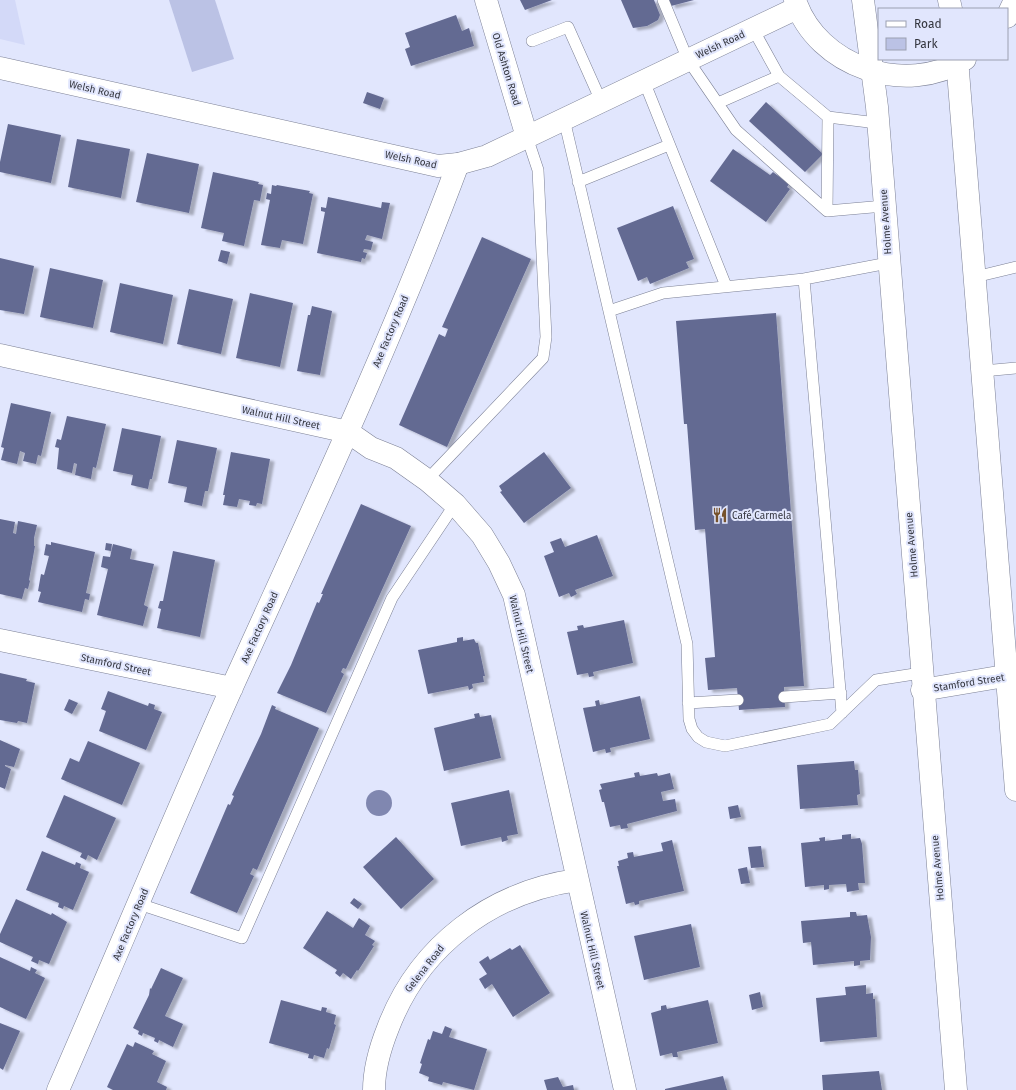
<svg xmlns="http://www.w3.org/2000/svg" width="1016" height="1090" viewBox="0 0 1016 1090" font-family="'Fira Sans',sans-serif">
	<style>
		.built { fill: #d3d9f8 }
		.green { fill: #bbc2e5 }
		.water { fill: #8087b0 }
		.building { fill: #646a92; filter: url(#shadow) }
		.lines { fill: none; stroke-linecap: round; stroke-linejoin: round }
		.service-casing { stroke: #7c8095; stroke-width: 12 }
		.minor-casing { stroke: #7c8095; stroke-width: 23 }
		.tertiary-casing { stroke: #7c8095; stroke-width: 23 }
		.secondary-casing { stroke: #7c8095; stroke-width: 23 }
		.service { stroke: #fff; stroke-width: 11 }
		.minor { stroke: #fff; stroke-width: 22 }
		.tertiary { stroke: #fff; stroke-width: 22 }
		.secondary { stroke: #fff; stroke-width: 22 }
		.labels { text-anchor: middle; stroke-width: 4; stroke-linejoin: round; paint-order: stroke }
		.street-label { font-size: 10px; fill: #34363f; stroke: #e1e6fd }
		.poi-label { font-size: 10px; fill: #34363f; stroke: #e1e6fd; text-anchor: start }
	</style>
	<defs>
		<filter id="shadow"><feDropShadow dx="4.5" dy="2.5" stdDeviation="1" flood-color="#0004"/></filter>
	</defs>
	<rect width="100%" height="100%" fill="#e1e6fd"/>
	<path class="built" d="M0 0H15L25 45 0 39Z"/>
	<path class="green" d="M169 0H215L234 59 192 72Z"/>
	<path class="water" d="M366 803a13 13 0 1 1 26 0a13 13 0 1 1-26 0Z"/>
	<path class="building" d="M520 0H552L525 10Z
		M621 0H654L660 15 658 20 647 26 633 28Z
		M669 0H694L671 6Z
		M456 15 462 31 469 28 474 46 411 66 405 49 410 47 405 33Z
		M367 92 384 98 380 109 363 103Z
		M766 102 823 154 805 172 749 121Z
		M8 124 61 135 51 183 0 172V162Z
		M77 139 130 149 121 198 68 187Z
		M733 149 770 175 773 172 789 184 787 187 790 189 766 222 710 181Z
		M147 153 199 164 189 213 136 202Z
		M213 172 259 182 258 184 263 185 260 201 254 200 244 246 222 241 224 233 201 228Z
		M272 185 276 186 277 185 310 191 309 193 313 194 303 244 282 240 280 248 261 245 270 200 266 199 267 193 271 194Z
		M328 197 381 208 382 202 390 203 382 239 367 235 365 240 373 242 371 250 364 249 363 252 367 253 365 259 362 258 361 262 317 253 325 212 321 211V207L326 208Z
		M673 206 694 259 686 262 689 268 650 284 647 277 638 281 617 228Z
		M482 237 531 259 447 447 399 425 439 334 445 337 448 329 442 327Z
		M221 250 230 252 227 264 218 261Z
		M0 258 34 266 24 314 0 310Z
		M50 268 103 280 93 328 40 317Z
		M120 283 173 295 163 344 110 332Z
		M189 289 233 299 221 354 177 344Z
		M250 293 293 303 280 367 236 358Z
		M312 306 332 311 320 375 297 371 308 315H310Z
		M776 313 804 686 784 687 785 707 739 710 737 688 708 690 705 658 715 657 705 529 695 530 687 424H684L676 321Z
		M11 403 51 412 41 456 38 455 36 464 23 461 25 453 20 451 17 464 1 460 4 448 1 447Z
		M67 416 106 424 96 468 93 467 91 479 75 475 77 464 74 463 72 473 57 469 59 448 55 447 57 439 61 440Z
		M122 428 161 436 152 479H150L148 489 131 485 133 475 113 471Z
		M177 440 217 448 208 491H205L202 506 184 502 187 487 168 483Z
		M231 452 270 459 262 504 257 503 256 506 249 505 250 501 239 499 237 507 223 505 225 495H223Z
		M544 452 571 488 524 523 500 492 502 491 499 486Z
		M361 504 411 526 346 669 343 668 341 672 344 674 326 713 277 693 291 665 317 602 319 603 323 594H321Z
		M0 519 15 522 13 533 16 534 18 521 37 525 34 538V546H35L29 580 30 581 28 589 25 588 22 599 0 594Z
		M597 535 613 576 575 590 577 594 571 597 569 593 559 597 544 556 554 552 550 542 561 538 565 547Z
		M51 542 95 552 86 593 90 594 89 600 85 599 82 612 38 602 41 592 38 591 41 574 44 575 49 556 44 555 46 544 51 545Z
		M106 543 112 544 111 551 105 550Z
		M113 544 132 549 130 559 154 564 144 605 148 607 143 626 97 615 108 569 101 567 103 556 110 557Z
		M173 551 215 560 200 637 157 628 161 609 158 608 160 601H163Z
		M624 620 633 663 593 672 594 676 589 677 588 673 577 675 567 632 578 630 577 626 583 625 584 628Z
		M463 637V641L474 639 476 643H478L485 676H483L484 682 472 684 473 688 469 690 468 686 428 694 418 650 457 642V638Z
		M0 673 27 679 26 681 35 683 27 723 18 721 17 723 0 720Z
		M108 691 148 706 149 703 155 705 154 709 162 712 146 750 99 731 106 711 101 709Z
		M640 696 650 739 610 748 611 752 606 753 605 749 593 752 583 708 596 706 595 701 599 700 600 705Z
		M69 699 78 703 72 714 64 710Z
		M272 705 276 707 275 709 319 728 257 870 253 868 250 874 254 876 237 913 190 893 228 804 230 805 234 796 232 795 261 734Z
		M479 713 480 717 491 715 501 758 444 771 434 728 475 718 474 714Z
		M0 740 20 749 14 767 5 765V766L11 769 5 789 0 787Z
		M88 741 140 763 122 805 61 779 70 758 79 762Z
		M854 761 855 770H858L860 794 857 795 858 805 800 809 797 765Z
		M639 772 640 776 657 773 658 776 670 773 674 789 661 792 663 801 675 799 677 811 627 824 628 828 621 829 620 825 610 827 604 802H602L599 790 602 789 600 784 635 777 634 773Z
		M509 790 518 834 507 836 508 840 502 842 501 837 461 846 451 803Z
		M64 795 116 818 97 860 88 855 86 860 80 857 82 853 46 837Z
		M738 805 741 817 730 819 728 807Z
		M851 834V839L860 838 862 844 865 883H858L859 890 847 892 846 884 829 885V889L824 890V885L805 887 801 843 820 841 819 838 825 837V841L842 839V835Z
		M396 837 434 879 401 909 363 867Z
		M672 840 684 891 639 901V904L635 905 634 902 626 904 617 866H619L618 861 628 858 627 853 633 852 634 857 663 851 661 843Z
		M761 846 764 867 751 868 748 847Z
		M42 851 75 865 76 862 81 864 80 868 89 872 73 910 64 906 63 909 58 907 59 903 26 890Z
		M747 867 750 883 741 884 738 869Z
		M354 898 362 904 358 909 350 903Z
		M16 899 51 915 52 913 67 922 49 964 39 960 38 964 31 961 33 957 0 942V934Z
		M327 911 353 928 359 918 370 926 365 935 375 941 372 945 374 946 358 971 357 970 351 979 343 973 340 977 335 973 337 970 303 948Z
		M850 912H856L857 916 867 915 871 937 870 960 860 961V965L854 966V961L813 965 811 942 803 943 801 921 850 917Z
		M691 924 700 967 644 980 634 936Z
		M520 945 550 993 513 1017 492 984 485 989 479 979 487 974 479 962 488 956 490 960 510 948 512 950Z
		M0 957 30 971 31 967 37 970 35 973 45 978 26 1019 0 1007Z
		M161 968 183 978 165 1016 183 1024 173 1047 159 1040 158 1043 154 1041 155 1038 143 1033 142 1036 138 1034 139 1031 133 1028 149 995 150 988 151 989Z
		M866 985V994L873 993V999H875L877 1037 820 1042 816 998 846 995 845 987Z
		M760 992 763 1007 752 1010 749 995Z
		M281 1000 321 1011 322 1007 327 1008 326 1012 336 1015 334 1024 336 1025 329 1049 327 1048 324 1058 314 1055 313 1059 308 1058 309 1054 269 1043Z
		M708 1000 718 1043 677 1052 678 1057H673L672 1053 660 1056 651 1013 661 1010V1006L666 1005 667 1009Z
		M0 1023 20 1031 3 1070 0 1068Z
		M445 1026 452 1029 449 1037 487 1049 474 1090 443 1082 442 1085 428 1081 429 1077 419 1073 422 1064 420 1063 428 1039 430 1040 433 1031 442 1034Z
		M135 1042 154 1051 152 1054 166 1061 157 1082 167 1087 166 1090H113L107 1087 127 1044 133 1047Z
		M879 1071 882 1090H823L822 1075Z
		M723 1076 727 1090H665V1089Z
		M558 1077 563 1087 573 1085 574 1090H547L544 1080Z"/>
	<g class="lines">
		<defs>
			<path id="service" d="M663 0 688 60 736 130 827 211 884 206
				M753 29 779 76
				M532 41 568 27 601 101
				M644 81 726 286
				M718 103 779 76 828 117 877 123
				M564 119 687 644 689 719 692 729 698 737 706 742 725 746 830 724 876 680 921 673
				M578 182 669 145
				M827 211 828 117
				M975 277 1016 267
				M609 311 663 293 804 279
				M983 371 1016 368
				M427 480 543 358 546 337 538 170 527 137
				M784 697 841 693
				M688 703 738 700
				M842 713 804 279 888 263
				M139 904 242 938 392 598 455 504"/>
			<path id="minor" d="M486 0 527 137
				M0 355 348 432 371 448 396 458 427 480 455 504 482 535 499 563 514 595 625 1090
				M0 640 232 688
				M922 690 1016 674
				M58 1090C117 955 173 819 233 685 311 513 392 341 458 164
				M374 1090C374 1068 380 1048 388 1028 419 946 491 892 577 880"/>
			<path id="tertiary" d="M795 0C817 67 906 97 965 59
				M1007 17 1015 0
				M0 68 438 166 458 164 487 156 797 8"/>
			<path id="secondary" d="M863 0 877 107 956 1090
				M949 0 951 9
				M957 59 1016 790"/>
		</defs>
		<use href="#service" class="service-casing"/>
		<use href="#minor" class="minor-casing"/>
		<use href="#tertiary" class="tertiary-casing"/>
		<use href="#secondary" class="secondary-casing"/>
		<use href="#service" class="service"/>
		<use href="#minor" class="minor"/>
		<use href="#tertiary" class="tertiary"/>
		<use href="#secondary" class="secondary"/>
	</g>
	<defs>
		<symbol id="restaurant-bare" viewBox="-9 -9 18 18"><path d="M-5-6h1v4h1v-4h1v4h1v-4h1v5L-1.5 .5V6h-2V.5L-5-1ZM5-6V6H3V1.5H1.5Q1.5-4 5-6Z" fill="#76522c" stroke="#e1e6fd" stroke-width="2.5" paint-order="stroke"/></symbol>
	</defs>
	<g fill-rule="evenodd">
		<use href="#restaurant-bare" x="709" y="504" width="22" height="22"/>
	</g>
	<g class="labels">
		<g class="street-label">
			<text transform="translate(720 44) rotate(-25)" y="4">Welsh Road</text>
			<text transform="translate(507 69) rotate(73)" y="4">Old Ashton Road</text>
			<text transform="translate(95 89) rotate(13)" y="4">Welsh Road</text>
			<text transform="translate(411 159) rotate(12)" y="4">Welsh Road</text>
			<text transform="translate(885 222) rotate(-94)" y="4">Holme Avenue</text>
			<text transform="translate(390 331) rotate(-67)" y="4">Axe Factory Road</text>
			<text transform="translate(281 417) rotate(12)" y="4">Walnut Hill Street</text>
			<text transform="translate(911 545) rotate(-95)" y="4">Holme Avenue</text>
			<text transform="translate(259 627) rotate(-66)" y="4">Axe Factory Road</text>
			<text transform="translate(522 634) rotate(77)" y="4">Walnut Hill Street</text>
			<text transform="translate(116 664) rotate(12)" y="4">Stamford Street</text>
			<text transform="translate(969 682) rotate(-9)" y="4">Stamford Street</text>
			<text transform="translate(937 868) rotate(-95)" y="4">Holme Avenue</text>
			<text transform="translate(130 924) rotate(-67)" y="4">Axe Factory Road</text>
			<text transform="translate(593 950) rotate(77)" y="4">Walnut Hill Street</text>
			<text transform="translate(424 968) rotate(-52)" y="4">Gelena Road</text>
		</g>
		<g class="poi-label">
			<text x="732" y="519">Café Carmela</text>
		</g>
	</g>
	<rect x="878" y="8" width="130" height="52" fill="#e1e6fd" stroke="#9ca0b1"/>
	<rect x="886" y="21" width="20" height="6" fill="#ffffff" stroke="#9ca0b1"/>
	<text x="914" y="28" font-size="12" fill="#34363f">Road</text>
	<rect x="886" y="38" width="20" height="12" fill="#bbc2e5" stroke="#9ca0b1"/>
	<text x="914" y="48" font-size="12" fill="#34363f">Park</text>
</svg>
